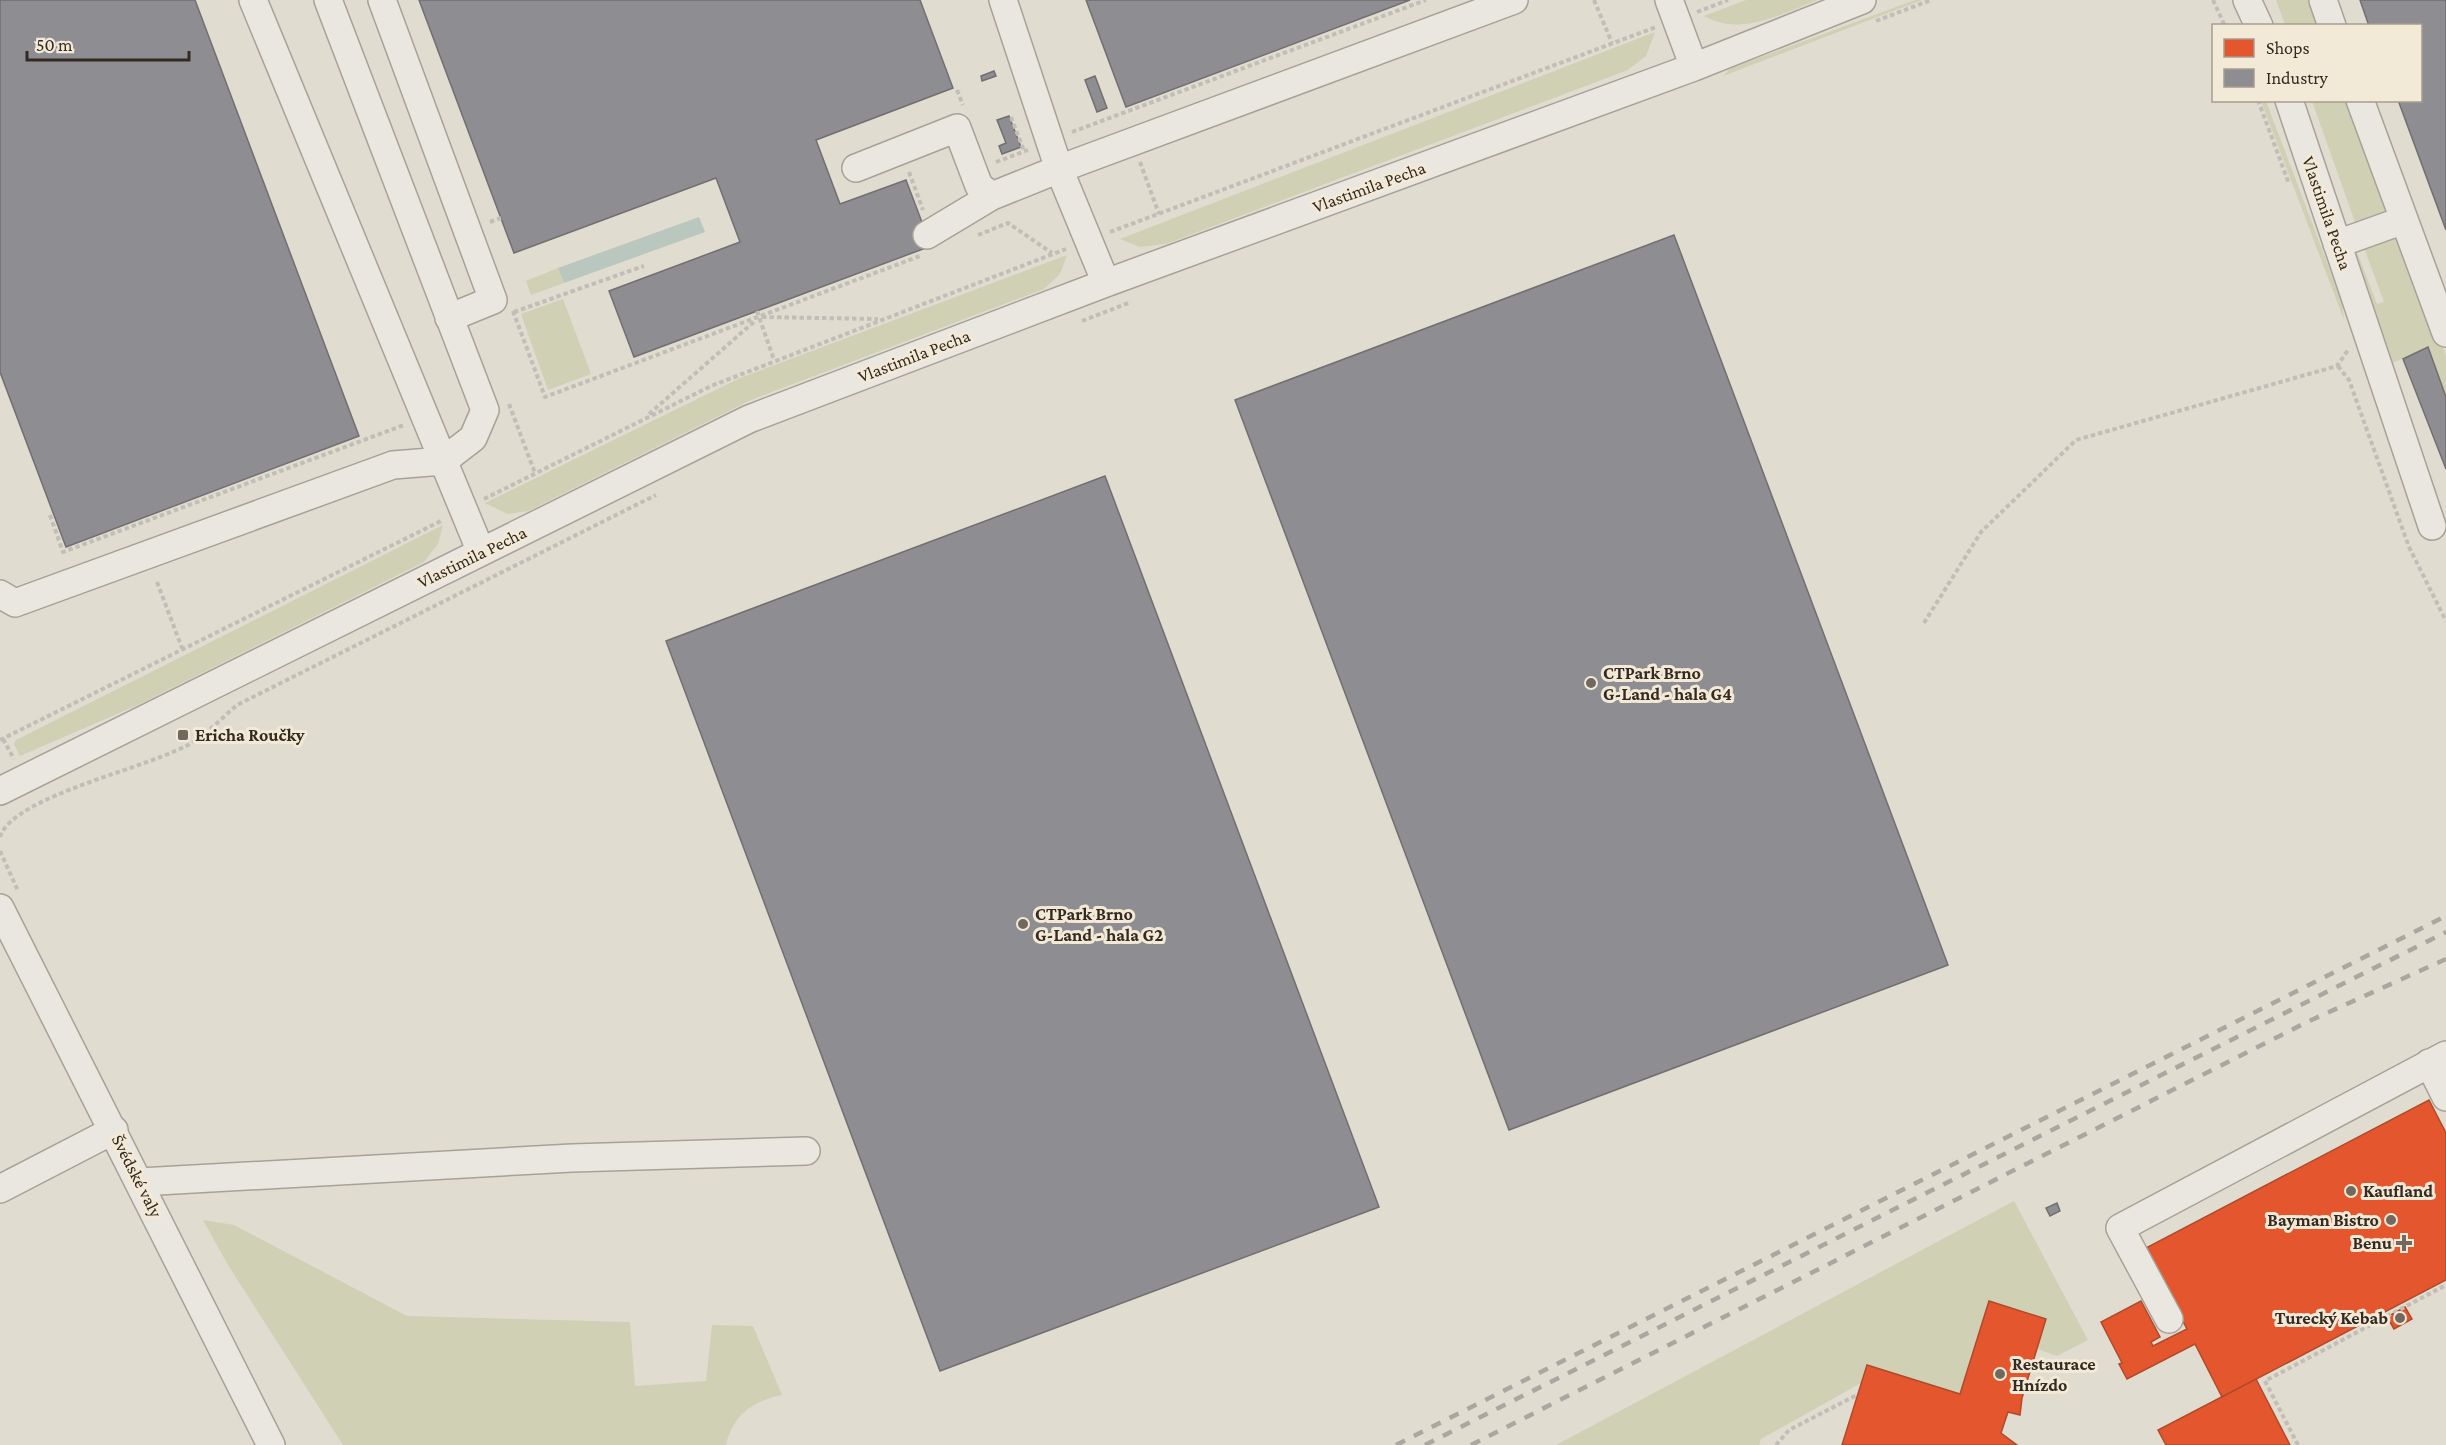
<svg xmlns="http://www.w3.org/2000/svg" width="2446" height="1445" viewBox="0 0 2446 1445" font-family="'Crimson Pro',serif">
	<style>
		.green { fill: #d0d0b4 }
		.water { fill: #b9c7be }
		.shops { fill: #e4572e; stroke: #b04a2a; stroke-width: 1.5 }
		.industry { fill: #8d8d92; stroke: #736f70; stroke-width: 1.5 }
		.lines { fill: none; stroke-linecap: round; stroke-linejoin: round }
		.minor-casing { stroke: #a7a198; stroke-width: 30 }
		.path { stroke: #c2beb7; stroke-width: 4; stroke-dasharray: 4.5 3; stroke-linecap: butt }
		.minor { stroke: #eae7e0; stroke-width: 27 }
		.rail { stroke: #aaa6a0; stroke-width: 4.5; stroke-dasharray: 10 10; stroke-linecap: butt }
		.poi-dot { fill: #71685e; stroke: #f2e9d7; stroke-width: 2 }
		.labels { text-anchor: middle; stroke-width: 6; stroke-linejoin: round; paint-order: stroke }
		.street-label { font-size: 18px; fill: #352a21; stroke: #f2e9d7 }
		.poi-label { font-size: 18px; font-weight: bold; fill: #352a21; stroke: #f2e9d7; text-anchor: start }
	</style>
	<rect width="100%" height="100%" fill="#e1dcd0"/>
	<path class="green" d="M1746 0H1818C1780 14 1742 37 1704 16Z
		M1915 0H1922L1723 76 1731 68Z
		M2276 0H2313L2322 25H2285Z
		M1655 32 1646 56 1628 70 1166 244 1140 247 1120 239Z
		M2261 101H2266L2342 302 2344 320Z
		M2312 101H2351L2388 212 2356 225Z
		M2396 236 2404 244 2446 356V397L2428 348 2385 366 2355 254 2357 252 2377 304 2384 302 2363 245Z
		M1067 255 1060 274 1044 289 751 400 528 511 508 514 485 503 740 378Z
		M558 268 564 283 531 295 526 281Z
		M563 299 591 374 548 390 521 314Z
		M443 525 438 544 424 562 140 704 20 756 14 744 16 740Z
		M2014 1201 2088 1340 2057 1356 2037 1349 2046 1319 1989 1301 1960 1394 1867 1365 1861 1383 1761 1439 1759 1445H1556Z
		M203 1220 234 1225 407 1316 630 1322 635 1386 706 1381 712 1325 753 1326 782 1395C752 1401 733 1415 726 1445H343L228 1265Z"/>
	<path class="water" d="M699 217 705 232 564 283 558 268Z"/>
	<path class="shops" d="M2429 1100 2446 1133V1280L2222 1397 2195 1344 2127 1379 2119 1364 2122 1363 2101 1322 2141 1301 2160 1337 2151 1342 2153 1346 2187 1329 2144 1249Z
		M1989 1301 2046 1319 2022 1398 2020 1415 2008 1412 2001 1433 2017 1445H1842L1867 1365 1960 1394Z
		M2405 1307 2412 1319 2394 1329 2387 1317Z
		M2256 1379 2290 1445H2166L2158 1430Z"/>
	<path class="industry" d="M0 0H195L359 436 66 547 0 372Z
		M419 0H920L953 88 816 140 840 204 906 180 931 246 634 357 609 291 740 242 716 178 514 253Z
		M1086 0H1410L1126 107Z
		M2360 0H2446V230L2398 100H2420V26H2369Z
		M994 71 996 76 982 81 981 76Z
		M1095 76 1107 108 1097 112 1085 80Z
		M1009 116 1021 147 1002 154 999 146 1006 143 997 120Z
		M1674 235 1948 965 1509 1130 1235 400Z
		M2428 347 2446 397V469L2403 359Z
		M1105 476 1379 1207 940 1371 666 641Z
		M2057 1203 2060 1211 2050 1216 2046 1208Z"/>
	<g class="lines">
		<defs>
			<path id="minor" d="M253 0 481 552
				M382 0 493 300 449 318
				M1003 0 1059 169 1106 283
				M1669 0 1694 67
				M2247 0 2259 26
				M2323 0 2332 26
				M2289 100 2432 526
				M2360 100 2446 333
				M856 168 957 128 979 186 992 196
				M927 235 992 196 1059 169 1514 0
				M2337 244 2404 220
				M0 594 15 603 393 465 443 461 473 438 485 410 328 0
				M0 791 749 419 1106 283 1694 67 1862 0
				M0 908 271 1445
				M2429 1063 2446 1097
				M140 1182 572 1158 806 1151
				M0 1189 114 1130
				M2169 1319 2120 1228 2446 1055"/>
		</defs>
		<use href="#minor" class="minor-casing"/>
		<path class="path" d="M1594 0 1612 43
			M2213 0 2225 26
			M1697 12 1728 0
			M1876 21 1931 0
			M957 90 963 105
			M2258 100 2289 184
			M1011 117 1024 151
			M1072 132 1426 0
			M996 162 1028 150
			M1140 162 1159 214
			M909 172 923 210
			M490 222 501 218
			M1110 232 1656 27
			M978 235 1008 223 1052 253
			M513 311 545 397 920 256
			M757 311 774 360
			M514 312 644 266
			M762 317 878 319
			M1082 321 1131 302
			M2338 366 2349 380 2409 547 2446 621
			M509 404 535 473
			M649 414 756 320
			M484 499 711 386 1066 249
			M50 515 63 552 404 425
			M157 582 182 648
			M1924 623 1981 532 2076 440 2337 366 2348 350
			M3 739 14 759
			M0 740 443 520
			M0 837C13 795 155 767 195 741 210 731 223 717 237 705L656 495
			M0 851 18 891
			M1776 1445 1789 1430 1857 1395
			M2298 1445 2265 1381 2446 1285"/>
		<use href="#minor" class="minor"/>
		<path class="rail" d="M1396 1445 2446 916
			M1425 1445 2446 932
			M1471 1445 2307 1022 2446 959"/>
	</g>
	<g class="poi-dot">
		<circle cx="1591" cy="683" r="6"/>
		<rect x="177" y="729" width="12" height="12" rx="3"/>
		<circle cx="1023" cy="924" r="6"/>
		<circle cx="2351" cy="1191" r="6"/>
		<circle cx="2391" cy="1220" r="6"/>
		<path d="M2401 1234h6v6h6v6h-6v6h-6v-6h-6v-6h6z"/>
		<circle cx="2400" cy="1318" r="6"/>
		<circle cx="2000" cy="1374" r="6"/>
	</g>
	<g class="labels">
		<g class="street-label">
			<text transform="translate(1369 187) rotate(-20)" y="6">Vlastimila Pecha</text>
			<text transform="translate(2327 213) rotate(71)" y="6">Vlastimila Pecha</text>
			<text transform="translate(914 356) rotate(-21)" y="6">Vlastimila Pecha</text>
			<text transform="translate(472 557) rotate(-26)" y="6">Vlastimila Pecha</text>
			<text transform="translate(137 1176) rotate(63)" y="6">Švédské valy</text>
		</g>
		<g class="poi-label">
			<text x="1603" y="679">CTPark Brno<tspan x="1603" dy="21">G-Land - hala G4</tspan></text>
			<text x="195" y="741">Ericha Roučky</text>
			<text x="1035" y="920">CTPark Brno<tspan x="1035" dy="21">G-Land - hala G2</tspan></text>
			<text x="2363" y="1197">Kaufland</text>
			<text x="2379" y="1226" text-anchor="end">Bayman Bistro</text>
			<text x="2392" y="1249" text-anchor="end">Benu</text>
			<text x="2388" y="1324" text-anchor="end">Turecký Kebab</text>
			<text x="2012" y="1370">Restaurace<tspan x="2012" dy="21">Hnízdo</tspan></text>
		</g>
	</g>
	<rect x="2212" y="24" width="210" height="78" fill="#f2e9d7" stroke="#a69d8e" stroke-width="1.5"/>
	<rect x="2224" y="39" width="30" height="18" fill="#e4572e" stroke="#a69d8e" stroke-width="1.5"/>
	<text x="2266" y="54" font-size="18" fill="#352a21">Shops</text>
	<rect x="2224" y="69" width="30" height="18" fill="#8d8d92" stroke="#a69d8e" stroke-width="1.5"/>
	<text x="2266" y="84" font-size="18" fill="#352a21">Industry</text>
	<path d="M27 51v9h162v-9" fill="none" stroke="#352a21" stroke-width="3"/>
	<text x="36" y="51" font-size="18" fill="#352a21" stroke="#f2e9d7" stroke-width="4.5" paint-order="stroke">50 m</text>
</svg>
